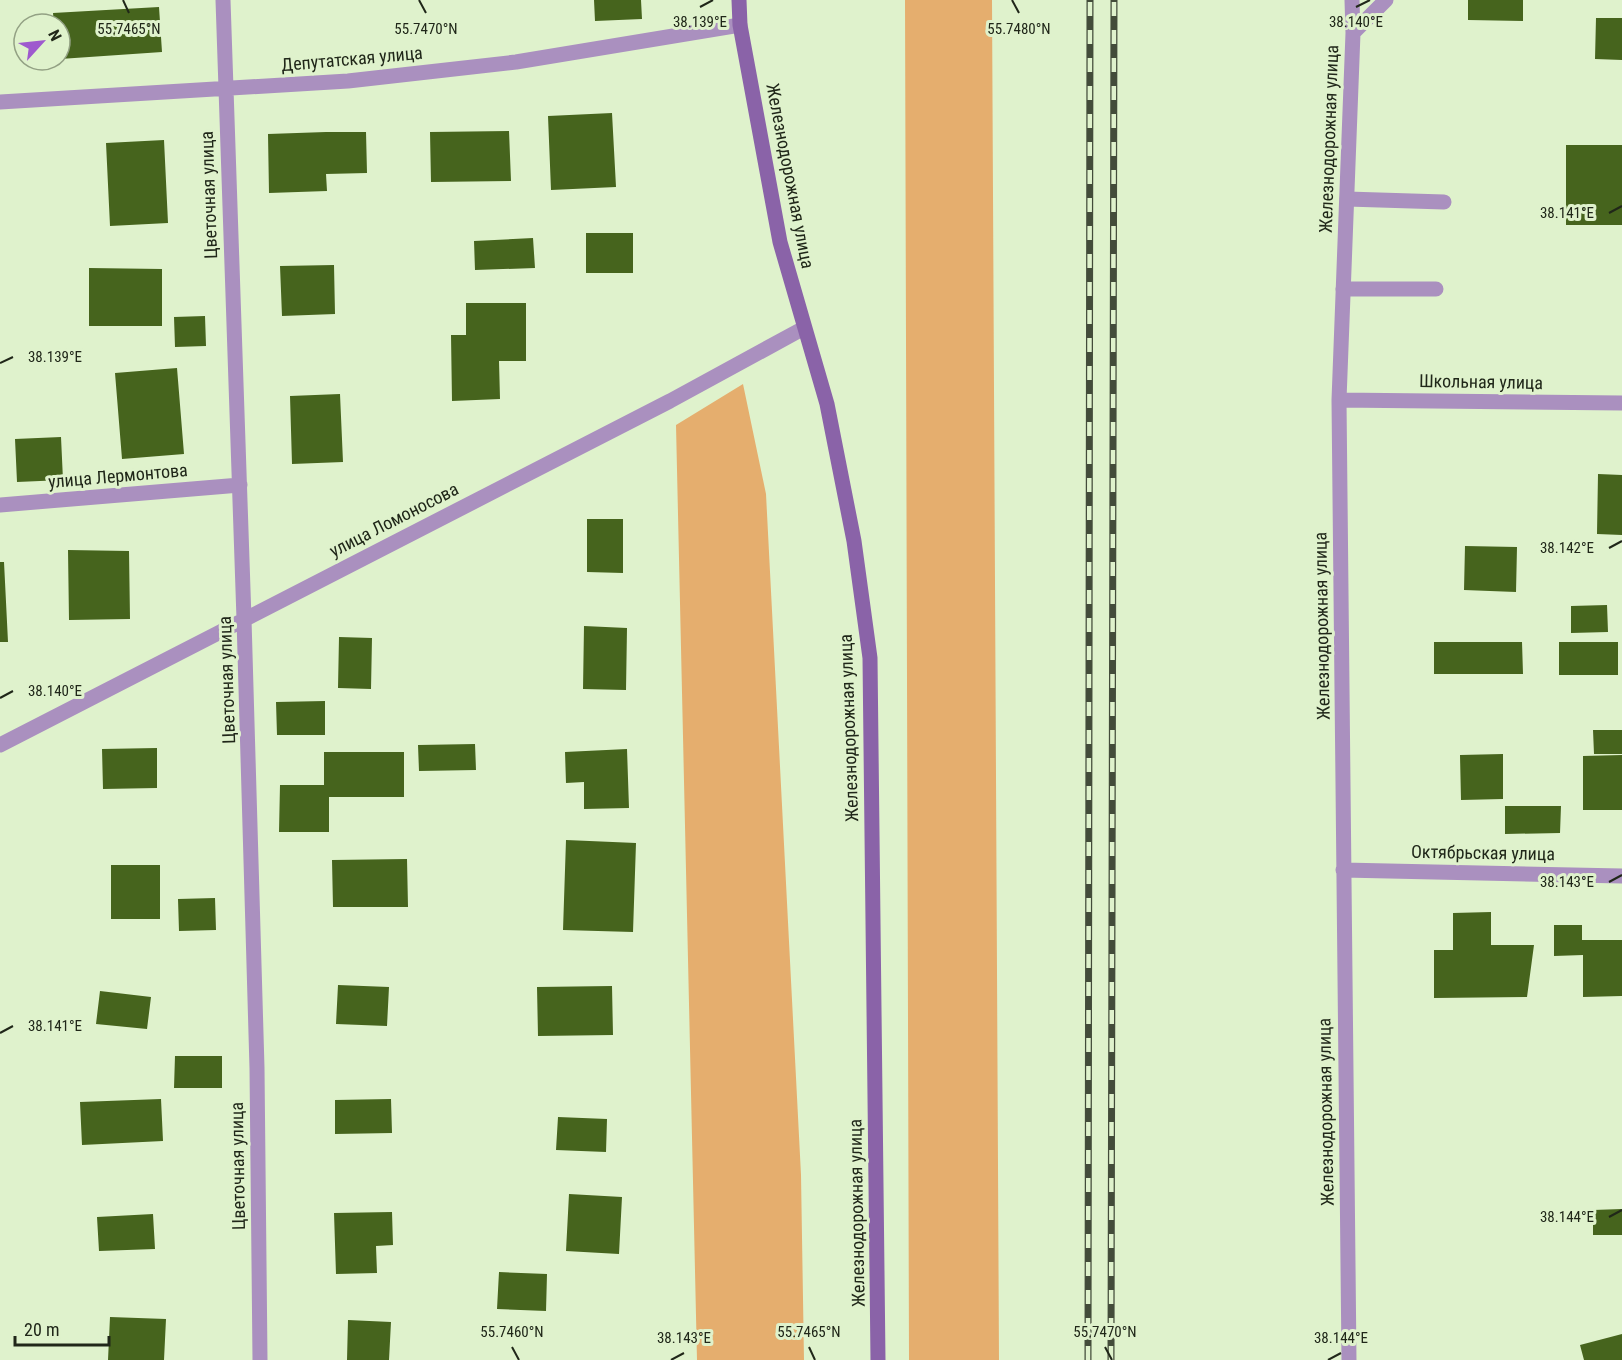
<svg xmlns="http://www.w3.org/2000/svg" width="1622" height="1360" viewBox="0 0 1622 1360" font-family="'Roboto Condensed',sans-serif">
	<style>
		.forest { fill: #e5ae6e }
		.building { fill: #46641d }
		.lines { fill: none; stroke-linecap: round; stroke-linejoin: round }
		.service { stroke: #aa90bf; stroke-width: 15 }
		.minor { stroke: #aa90bf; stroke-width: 15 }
		.secondary { stroke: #8a63a8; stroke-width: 15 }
		.rail-casing { stroke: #434c3a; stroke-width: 7 }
		.rail { stroke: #dff2cc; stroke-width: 4.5; stroke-dasharray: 14; stroke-linecap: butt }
		.ticks { fill: none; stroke: #202719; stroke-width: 2 }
		.labels { text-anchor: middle; stroke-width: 6; stroke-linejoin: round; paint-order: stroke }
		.street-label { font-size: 18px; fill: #202719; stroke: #dff2cc }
		.ticks-label { font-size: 15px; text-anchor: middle; fill: #202719; stroke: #dff2cc; stroke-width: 6; stroke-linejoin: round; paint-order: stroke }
	</style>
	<rect width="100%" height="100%" fill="#dff2cc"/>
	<path class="forest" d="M905 0H992L999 1360H909Z
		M743 384 766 494 801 1175 804 1360H697L676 425Z"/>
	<path class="building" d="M594 0H641L642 19 595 21Z
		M1468 0H1523V21L1468 20Z
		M159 7 162 52 60 59V24H54L53 13Z
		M1596 18H1622V60L1595 59Z
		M612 113 616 187 551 190 548 116Z
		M509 131 511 181 431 182 430 132Z
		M326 132H366L367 173 326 174 327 191 269 193 268 134Z
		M164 140 168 223 110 226 106 143Z
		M1566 145H1622V225H1566Z
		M586 233H633V273H586Z
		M533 238 535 268 475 270 474 241Z
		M334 265 335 314 282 316 280 266Z
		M89 268 162 269V326H89Z
		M466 303H526V361H499L500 399 452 401 451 335H466Z
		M205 316 206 346 175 347 174 317Z
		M177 368 184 454 122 459 115 373Z
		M340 394 343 462 292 464 290 396Z
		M61 437 63 480 17 482 15 439Z
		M1598 474 1622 475V535L1597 534Z
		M587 519H623V573L587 572Z
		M1465 546 1517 547 1516 592 1464 590Z
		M68 550 129 551 130 619 69 620Z
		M0 562H4L8 642H0Z
		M1607 605 1608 632 1571 633V606Z
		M584 626 627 628 626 690 583 689Z
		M339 637 372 638 371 689 338 688Z
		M1434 642H1522L1523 674H1434Z
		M1559 642H1618V675H1559Z
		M325 701V735H277L276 702Z
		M1593 730H1622V754H1594Z
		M475 744 476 770 419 771 418 745Z
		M157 748V788L103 789 102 749Z
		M627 749 629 808 584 809V782L566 783 565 752Z
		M324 752H404V797H329V832H279L280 785H324Z
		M1503 754V799L1461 800 1460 755Z
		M1622 755V810H1583V756Z
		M1505 806H1561L1560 833 1505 834Z
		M566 840 636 843 633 932 563 930Z
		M407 859 408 907H333L332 860Z
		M111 865H160V919H111Z
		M215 898 216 930 179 931 178 899Z
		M1491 912V945H1534L1527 997 1434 998V950H1453V913Z
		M1554 925H1582V940H1622V996L1583 997V955L1554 956Z
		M338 985 389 987 387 1026 336 1024Z
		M612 986 613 1035 538 1036 537 987Z
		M100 991 151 997 147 1029 96 1024Z
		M175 1056H222V1088H174Z
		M161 1099 163 1141 82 1145 80 1102Z
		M391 1099 392 1133 335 1134V1100Z
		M558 1117 607 1119 606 1152 556 1150Z
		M569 1194 622 1197 619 1254 566 1251Z
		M1622 1209V1235H1593V1210Z
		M392 1212 393 1245 376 1246 377 1273 336 1274 334 1213Z
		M153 1214 155 1249 99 1251 97 1217Z
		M499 1272 547 1274 546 1311 497 1309Z
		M110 1317 166 1319 164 1360H108Z
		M348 1320 391 1322 389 1360H347Z
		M1622 1334V1360H1584L1580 1345Z"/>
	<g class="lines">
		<path class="service" d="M1347 199 1444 202
			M1343 289H1436"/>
		<path class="minor" d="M223 0 244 619 257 1068 260 1360
			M1353 33 1386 0
			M0 102 348 81 516 62 740 25
			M1339 400 1622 403
			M0 505 240 485
			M0 745 670 401 804 328
			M1343 870 1622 876
			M1349 1360 1339 400 1353 33 1352 0"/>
		<path class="secondary" d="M739 0 740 25 780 242 827 404 854 541 870 658 878 1360"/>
		<defs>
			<path id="rail" d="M1088 1360 1090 0
				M1111 1360 1114 0"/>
		</defs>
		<use href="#rail" class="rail-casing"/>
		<use href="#rail" class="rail"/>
	</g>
	<path class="ticks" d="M123 0 129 13M419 0 426 13M1012 0 1019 13M700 7 713 0M1356 7 1370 0M1609 213 1622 206M0 363 13 357M1609 548 1622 541M0 698 13 691M1609 882 1622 875M0 1033 13 1026M1609 1217 1622 1210M512 1347 519 1360M809 1347 815 1360M1105 1347 1112 1360M671 1360 684 1353M1328 1360 1341 1353"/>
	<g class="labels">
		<g class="street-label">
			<text transform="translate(352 59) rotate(-5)" y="6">Депутатская улица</text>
			<text transform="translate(1329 139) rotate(-88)" y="6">Железнодорожная улица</text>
			<text transform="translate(790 176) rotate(79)" y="6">Железнодорожная улица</text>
			<text transform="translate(209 195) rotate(-92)" y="6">Цветочная улица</text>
			<text transform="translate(1481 382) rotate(1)" y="6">Школьная улица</text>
			<text transform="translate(118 476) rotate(-5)" y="6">улица Лермонтова</text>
			<text transform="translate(394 520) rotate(-27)" y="6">улица Ломоносова</text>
			<text transform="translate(1322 626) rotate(-91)" y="6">Железнодорожная улица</text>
			<text transform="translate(227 680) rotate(-92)" y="6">Цветочная улица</text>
			<text transform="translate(849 728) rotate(-92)" y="6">Железнодорожная улица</text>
			<text transform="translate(1483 853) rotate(1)" y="6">Октябрьская улица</text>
			<text transform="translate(1326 1112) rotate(-91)" y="6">Железнодорожная улица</text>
			<text transform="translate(238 1166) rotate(-91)" y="6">Цветочная улица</text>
			<text transform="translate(857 1213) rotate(-91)" y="6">Железнодорожная улица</text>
		</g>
	</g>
	<g class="ticks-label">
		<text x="700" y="27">38.139°E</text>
		<text x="1356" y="27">38.140°E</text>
		<text x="129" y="34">55.7465°N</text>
		<text x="426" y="34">55.7470°N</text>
		<text x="1019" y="34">55.7480°N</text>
		<text x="1567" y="218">38.141°E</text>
		<text x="55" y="362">38.139°E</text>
		<text x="1567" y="553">38.142°E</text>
		<text x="55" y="696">38.140°E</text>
		<text x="1567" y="887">38.143°E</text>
		<text x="55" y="1031">38.141°E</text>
		<text x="1567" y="1222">38.144°E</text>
		<text x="512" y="1337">55.7460°N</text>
		<text x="809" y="1337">55.7465°N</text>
		<text x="1105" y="1337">55.7470°N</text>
		<text x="684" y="1343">38.143°E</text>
		<text x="1341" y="1343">38.144°E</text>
	</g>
	<g transform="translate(42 42) rotate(63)"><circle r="28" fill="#dff2cc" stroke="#93a184" stroke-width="1.5"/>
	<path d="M0-4.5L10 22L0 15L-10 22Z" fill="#9e59ce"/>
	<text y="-9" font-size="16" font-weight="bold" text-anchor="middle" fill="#202719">N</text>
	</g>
	<path d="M15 1336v9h94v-9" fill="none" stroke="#202719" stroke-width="3"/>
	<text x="24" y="1336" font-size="18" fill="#202719" stroke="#dff2cc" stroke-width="4.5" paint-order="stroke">20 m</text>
</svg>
